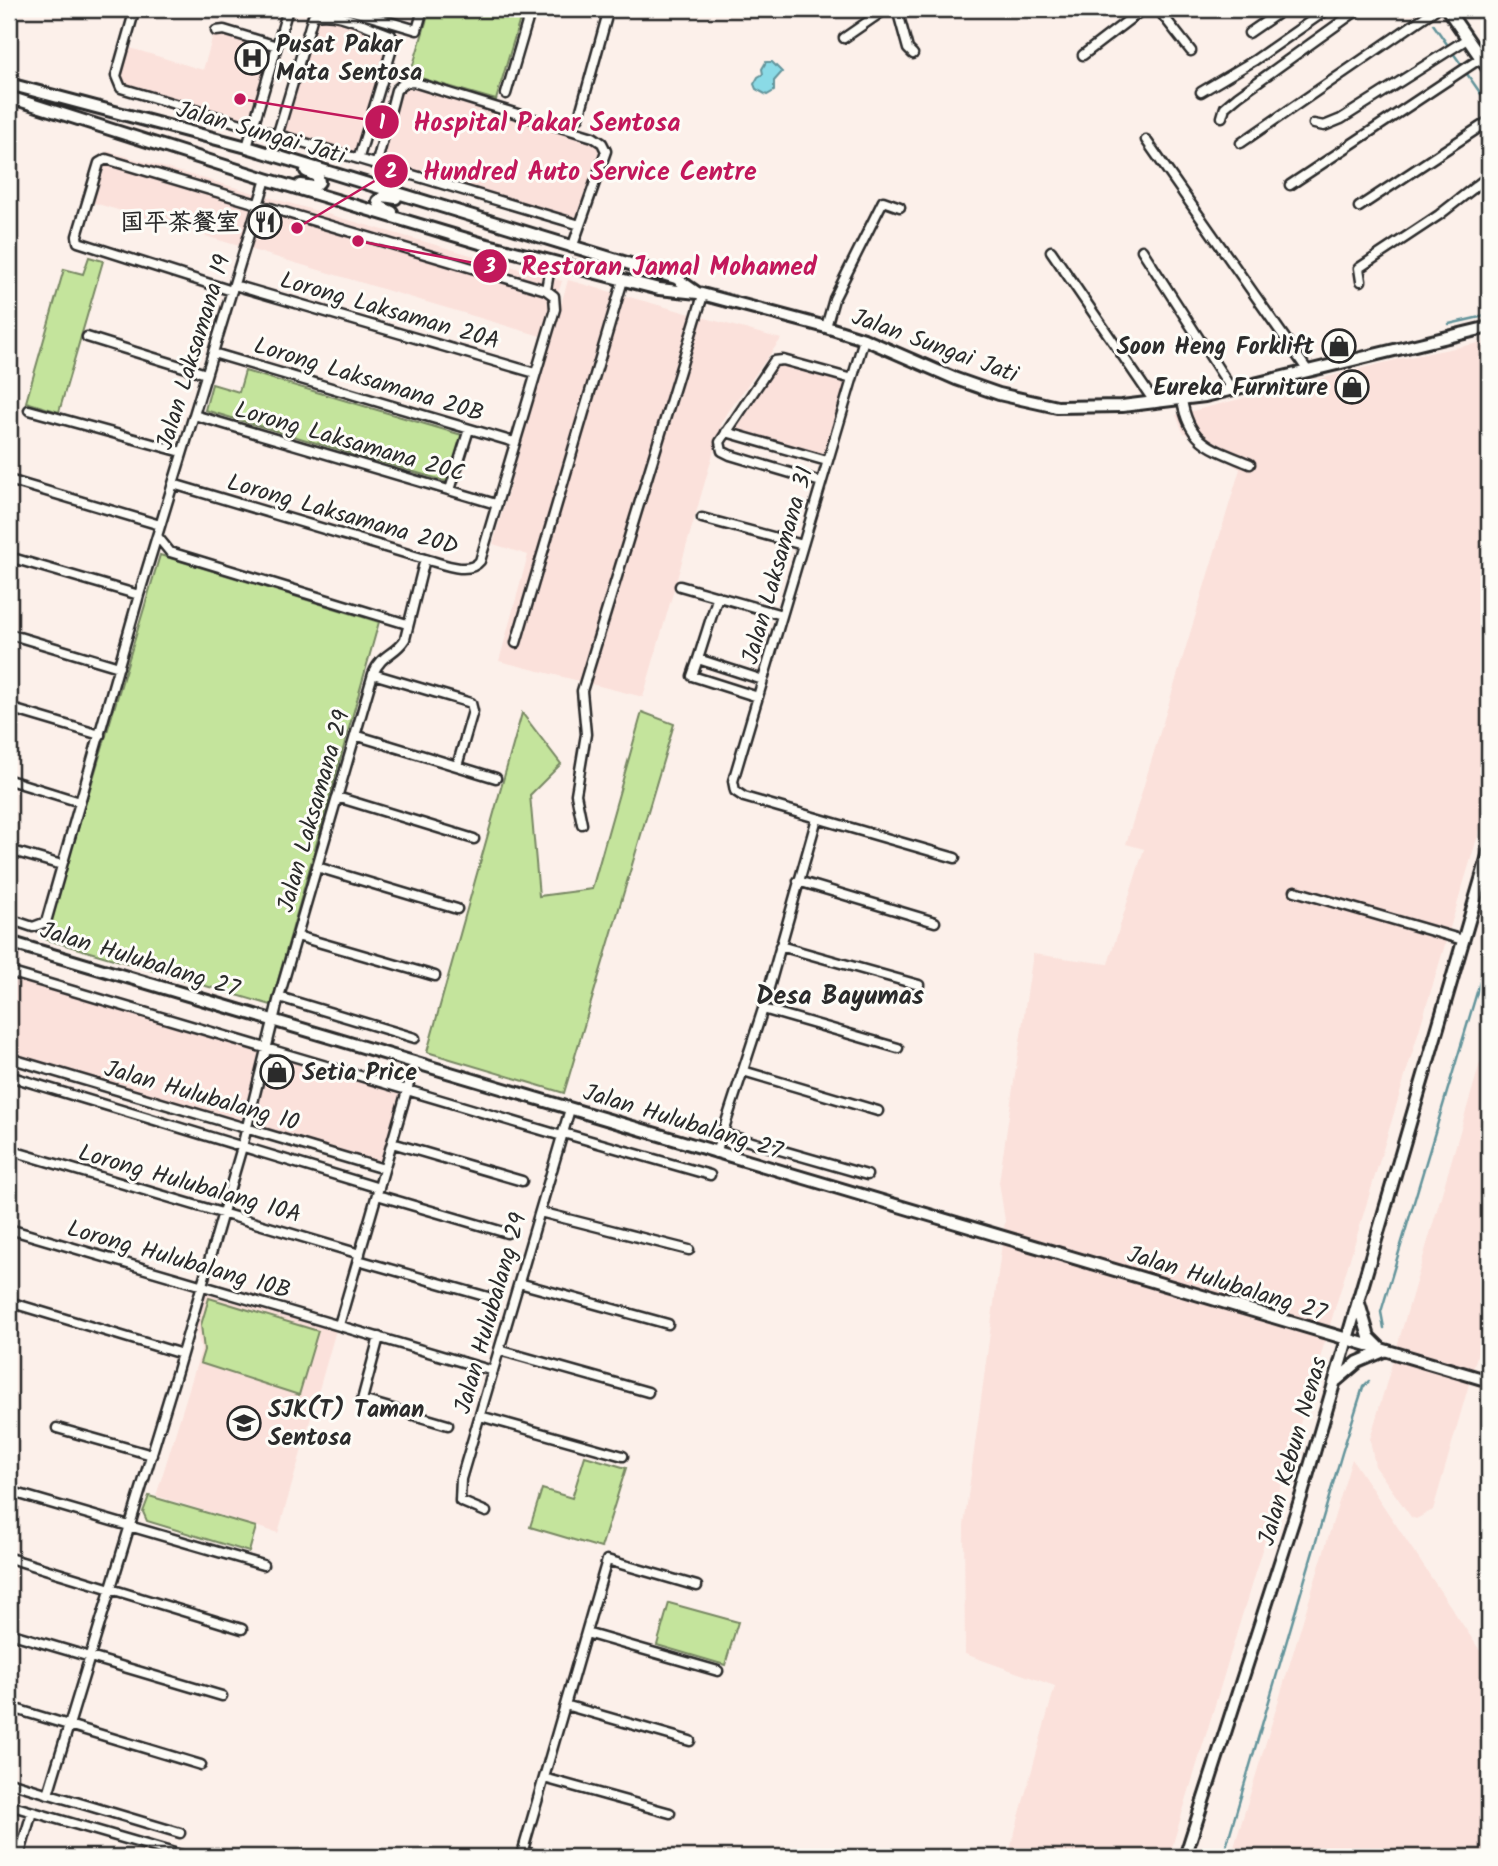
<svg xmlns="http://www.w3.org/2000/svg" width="1498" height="1866" viewBox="0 0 1498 1866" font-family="Kalam,'LXGW WenKai TC',sans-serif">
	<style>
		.built { fill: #fbe1db }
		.green { fill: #c4e49c; stroke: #788864; stroke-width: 2 }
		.water { fill: #8adae6; stroke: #64949b; stroke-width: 2 }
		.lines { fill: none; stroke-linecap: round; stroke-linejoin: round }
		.stream { stroke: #64949b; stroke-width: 2.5 }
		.street-casing { stroke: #2b2b2b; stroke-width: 13 }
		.secondary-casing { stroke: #2b2b2b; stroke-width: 16 }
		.street { stroke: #fdfcf7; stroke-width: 8 }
		.secondary { stroke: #fdfcf7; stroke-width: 10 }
		.labels { text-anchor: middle; stroke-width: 6; stroke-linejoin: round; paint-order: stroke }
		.poi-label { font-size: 24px; font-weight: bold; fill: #2b2b2b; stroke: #fdfcf7; text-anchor: start }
		.street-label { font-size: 24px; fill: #2b2b2b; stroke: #fdfcf7 }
		.neighbourhood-label { font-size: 26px; font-weight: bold; fill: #2b2b2b; stroke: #fdfcf7 }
		.leader { fill: none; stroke: #c2185b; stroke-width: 2.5 }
		.callout-dot { fill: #c2185b; stroke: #fdfcf7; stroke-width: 2.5 }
		.mark-label { font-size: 21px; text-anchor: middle; font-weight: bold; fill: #fff }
		.callout-label { font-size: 26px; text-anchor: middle; font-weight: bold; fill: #c2185b; stroke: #fdfcf7; stroke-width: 6; stroke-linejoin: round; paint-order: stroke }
	</style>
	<rect width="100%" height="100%" fill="#fcf0ea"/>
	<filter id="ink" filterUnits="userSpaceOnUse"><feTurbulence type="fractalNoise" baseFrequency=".0143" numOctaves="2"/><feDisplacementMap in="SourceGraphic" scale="14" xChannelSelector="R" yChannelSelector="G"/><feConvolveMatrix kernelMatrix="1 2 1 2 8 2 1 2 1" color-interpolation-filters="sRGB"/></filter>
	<g filter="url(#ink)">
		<path class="built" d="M323 16 388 36 390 41 356 153 283 130 316 19Z
			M224 33 273 47 251 121 123 85 119 76 127 47 203 70 213 36Z
			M412 85 599 145 603 151 579 220 381 160 398 93Z
			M107 151 562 281 544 337 91 202Z
			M568 280 781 339 723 419 643 697 499 661 528 555 493 544Z
			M1489 341V799L1169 1857H1008L1055 1686 965 1654 964 1526 1005 1221 999 1182 1033 954 1108 964 1144 849 1126 844 1240 469 1183 432 1176 415 1399 359Z
			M782 362 848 381 826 458 731 430 776 364Z
			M1489 968V1017L1479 1003Z
			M9 975 403 1092 382 1165 9 1055Z
			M1484 1059H1489V1314L1433 1510 1416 1519 1411 1517 1375 1466 1370 1439 1480 1063Z
			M206 1294 336 1330 278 1533 156 1496 201 1350 196 1327Z
			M1352 1459 1489 1664V1857H1231Z"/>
		<path class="green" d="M430 9H523L496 100 410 75Z
			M89 257 103 261 59 412 26 402 64 269 83 274Z
			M245 371 462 435 448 482 205 410 212 384 239 392Z
			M160 555 379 622 271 1005 45 939Z
			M642 712 674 724 564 1093 427 1052 522 713 561 764 530 795 539 896 592 889Z
			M209 1298 318 1331 299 1395 200 1363 204 1350 201 1325Z
			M585 1456 626 1468 601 1548 530 1527 542 1489 572 1498Z
			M149 1496 256 1527 249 1552 147 1521 143 1512Z
			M669 1603 738 1622 725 1665 657 1645Z"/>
		<path class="water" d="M766 62H772L782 72 774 81V91L767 95 756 89 754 84 758 77 763 74 762 69Z"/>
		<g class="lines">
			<path class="stream" d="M1474 9 1489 30
				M1433 24 1449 47
				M1453 53 1463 67
				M1465 71 1481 94
				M1449 324 1489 315
				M1384 1328 1381 1312 1489 952
				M1223 1857 1342 1453 1363 1387 1369 1381"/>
			<defs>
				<path id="street" d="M135 9 116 76 121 88 580 225
					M346 9 417 30 423 9
					M897 9 908 49 913 54
					M1158 9 1191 51
					M216 31 224 30 277 46
					M1249 33 1284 9
					M844 38 886 9
					M1083 55 1143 9
					M1201 92 1255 60 1328 9
					M506 94 531 9
					M579 117 609 9
					M1222 117 1225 107 1238 96 1359 9
					M1314 124 1324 126 1341 119 1467 39
					M278 133 313 16C334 8 370 28 391 35L394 42 359 157
					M1146 140 1308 371
					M1241 143 1436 9
					M247 147 288 9
					M377 162 396 90 404 83 413 82 593 137 602 143 606 151 572 248
					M1290 185 1481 58
					M1359 207 1489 121
					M1142 250 1232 390
					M1051 251 1155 403
					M1361 281 1359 268 1439 215 1489 176
					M234 285 535 373
					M546 290 551 261
					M826 327 834 299 883 201 900 207
					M87 337 206 374
					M864 339 733 781 735 791 744 797 955 858
					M213 353 514 442
					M1182 400C1189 444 1212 448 1250 464
					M29 410 182 452
					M194 415 496 504
					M726 432 827 461
					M9 480 160 525
					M821 482 730 455 722 451 720 442 774 361 783 360 852 379
					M173 484 425 559C441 563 468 576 480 561L555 309 554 296 546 290 106 159 99 163 77 236 78 242 232 291
					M450 490 469 429
					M702 518 803 545
					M157 536 170 552 407 624
					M9 557 139 595
					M680 586 782 615
					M9 634 119 667
					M516 643 623 280
					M698 659 718 596
					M373 674 471 703 473 711 457 766
					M758 697 692 676 698 659 763 680
					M9 708 100 735
					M355 735 496 778
					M9 780 80 802
					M337 797 474 839
					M582 824 576 794 586 734 582 691 703 295
					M9 850 62 865
					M317 867 457 909
					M798 881 935 922
					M1295 891 1463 940
					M9 919 33 927 46 922 139 595 266 179
					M297 936 435 976
					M780 946 919 985
					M9 972 562 1136
					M279 997 415 1038
					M763 1009 898 1048
					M9 1058 384 1169
					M743 1071 878 1111
					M9 1076 379 1188
					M563 1133 710 1175
					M724 1134 867 1175
					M392 1143 522 1181
					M9 1150 360 1254
					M716 1153 763 1009 817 818
					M377 1195 507 1233
					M540 1212 689 1250
					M9 1229 493 1371
					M358 1260 488 1297
					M519 1283 668 1324
					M9 1302 182 1354
					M339 1325 415 1063
					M379 1337 362 1400 448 1425
					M499 1350 648 1392
					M480 1416 623 1456
					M57 1428 152 1455
					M9 1491 263 1565
					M486 1512 460 1501 461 1479 570 1109
					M9 1558 242 1629
					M9 1633 222 1696
					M586 1633 718 1671
					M565 1705 690 1741
					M9 1707 201 1765
					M544 1778 670 1813
					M9 1782 180 1833
					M48 1794 177 1371 242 1147 279 997 373 674C382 653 395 655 405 639L425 559
					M9 1805 188 1857
					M522 1851 543 1857
					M19 1857 32 1812
					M521 1857 607 1560 697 1586"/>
				<path id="secondary" d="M1447 9 1489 70
					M9 84 247 147 676 278 696 292
					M9 97 266 179 480 243 659 289 698 293 826 327 864 339 956 379 999 394 1057 407 1122 406 1205 396 1489 327
					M300 185 314 187 319 182 318 177 306 171
					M392 212 381 207 378 201 384 196 396 198
					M9 942 1489 1381
					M1358 1300 1369 1337 1382 1350
					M1337 1380 1358 1362 1384 1351
					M1185 1857 1301 1497 1489 852"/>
			</defs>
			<use href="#street" class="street-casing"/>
			<use href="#secondary" class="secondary-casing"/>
			<use href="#street" class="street"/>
			<use href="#secondary" class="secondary"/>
		</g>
	</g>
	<defs>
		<symbol id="hospital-ring" viewBox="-11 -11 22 22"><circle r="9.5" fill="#fdfcf7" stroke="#2b2b2b" stroke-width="1.5"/><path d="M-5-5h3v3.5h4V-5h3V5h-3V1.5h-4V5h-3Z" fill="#2b2b2b"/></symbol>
		<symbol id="restaurant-ring" viewBox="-11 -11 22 22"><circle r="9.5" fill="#fdfcf7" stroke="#2b2b2b" stroke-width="1.5"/><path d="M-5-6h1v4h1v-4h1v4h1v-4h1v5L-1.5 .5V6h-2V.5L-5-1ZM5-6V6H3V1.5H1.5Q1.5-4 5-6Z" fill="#2b2b2b"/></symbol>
		<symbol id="shop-ring" viewBox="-11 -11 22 22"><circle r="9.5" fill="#fdfcf7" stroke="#2b2b2b" stroke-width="1.5"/><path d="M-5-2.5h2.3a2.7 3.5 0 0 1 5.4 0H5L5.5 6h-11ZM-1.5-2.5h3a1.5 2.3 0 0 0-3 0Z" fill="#2b2b2b"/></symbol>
		<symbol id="school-ring" viewBox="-11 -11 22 22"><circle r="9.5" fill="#fdfcf7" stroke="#2b2b2b" stroke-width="1.5"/><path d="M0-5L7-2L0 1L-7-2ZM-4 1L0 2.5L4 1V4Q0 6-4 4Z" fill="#2b2b2b"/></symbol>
	</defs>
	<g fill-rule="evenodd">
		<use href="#hospital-ring" x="233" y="39" width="38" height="38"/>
		<use href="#restaurant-ring" x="246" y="203" width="38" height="38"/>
		<use href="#shop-ring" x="1320" y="327" width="38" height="38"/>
		<use href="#shop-ring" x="1333" y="368" width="38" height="38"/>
		<use href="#shop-ring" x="258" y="1053" width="38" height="38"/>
		<use href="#school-ring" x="225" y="1404" width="38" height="38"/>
	</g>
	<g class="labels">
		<g class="poi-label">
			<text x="276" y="52">Pusat Pakar<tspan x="276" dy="28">Mata Sentosa</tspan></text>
			<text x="240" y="230" text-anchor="end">国平茶餐室</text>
			<text x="1314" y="354" text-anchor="end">Soon Heng Forklift</text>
			<text x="1328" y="395" text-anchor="end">Eureka Furniture</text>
			<text x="302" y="1080">Setia Price</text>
			<text x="268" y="1417">SJK(T) Taman<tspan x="268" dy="28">Sentosa</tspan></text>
		</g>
		<g class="street-label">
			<text transform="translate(261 132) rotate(16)" y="8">Jalan Sungai Jati</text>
			<text transform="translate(390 310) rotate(16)" y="8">Lorong Laksaman 20A</text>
			<text transform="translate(935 345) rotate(20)" y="8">Jalan Sungai Jati</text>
			<text transform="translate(193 352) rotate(-73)" y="8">Jalan Laksamana 19</text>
			<text transform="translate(369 379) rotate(17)" y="8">Lorong Laksamana 20B</text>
			<text transform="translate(350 441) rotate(16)" y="8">Lorong Laksamana 20C</text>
			<text transform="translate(343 514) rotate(16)" y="8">Lorong Laksamana 20D</text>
			<text transform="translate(777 565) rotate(-74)" y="8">Jalan Laksamana 31</text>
			<text transform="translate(313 811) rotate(-74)" y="8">Jalan Laksamana 29</text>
			<text transform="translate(140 959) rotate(17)" y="8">Jalan Hulubalang 27</text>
			<text transform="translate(202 1095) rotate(16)" y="8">Jalan Hulubalang 10</text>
			<text transform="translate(683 1121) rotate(17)" y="8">Jalan Hulubalang 27</text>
			<text transform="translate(190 1183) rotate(16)" y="8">Lorong Hulubalang 10A</text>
			<text transform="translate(179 1259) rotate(16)" y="8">Lorong Hulubalang 10B</text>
			<text transform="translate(1227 1283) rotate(17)" y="8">Jalan Hulubalang 27</text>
			<text transform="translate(490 1313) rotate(-74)" y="8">Jalan Hulubalang 29</text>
			<text transform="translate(1292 1451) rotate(-74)" y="8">Jalan Kebun Nenas</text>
		</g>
		<g class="neighbourhood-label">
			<text x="840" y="1004">Desa Bayumas</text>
		</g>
	</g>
	<path class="leader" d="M240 99L382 122M297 228L391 171M358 241L490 266"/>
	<g class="callout-dot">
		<circle cx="240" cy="99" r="7"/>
		<circle cx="297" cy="228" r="7"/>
		<circle cx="358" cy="241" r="7"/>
		<circle cx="382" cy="122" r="18"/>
		<circle cx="391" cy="171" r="18"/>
		<circle cx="490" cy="266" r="18"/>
	</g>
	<g class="mark-label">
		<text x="382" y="129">1</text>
		<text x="391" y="178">2</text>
		<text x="490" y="273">3</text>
	</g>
	<g class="callout-label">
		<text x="547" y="131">Hospital Pakar Sentosa</text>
		<text x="590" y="180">Hundred Auto Service Centre</text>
		<text x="669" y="275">Restoran Jamal Mohamed</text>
	</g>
	<rect width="1498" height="1866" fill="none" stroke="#fdfcf7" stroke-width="35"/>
	<rect x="18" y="18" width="1463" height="1831" fill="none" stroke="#2b2b2b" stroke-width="2.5" filter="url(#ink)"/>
</svg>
